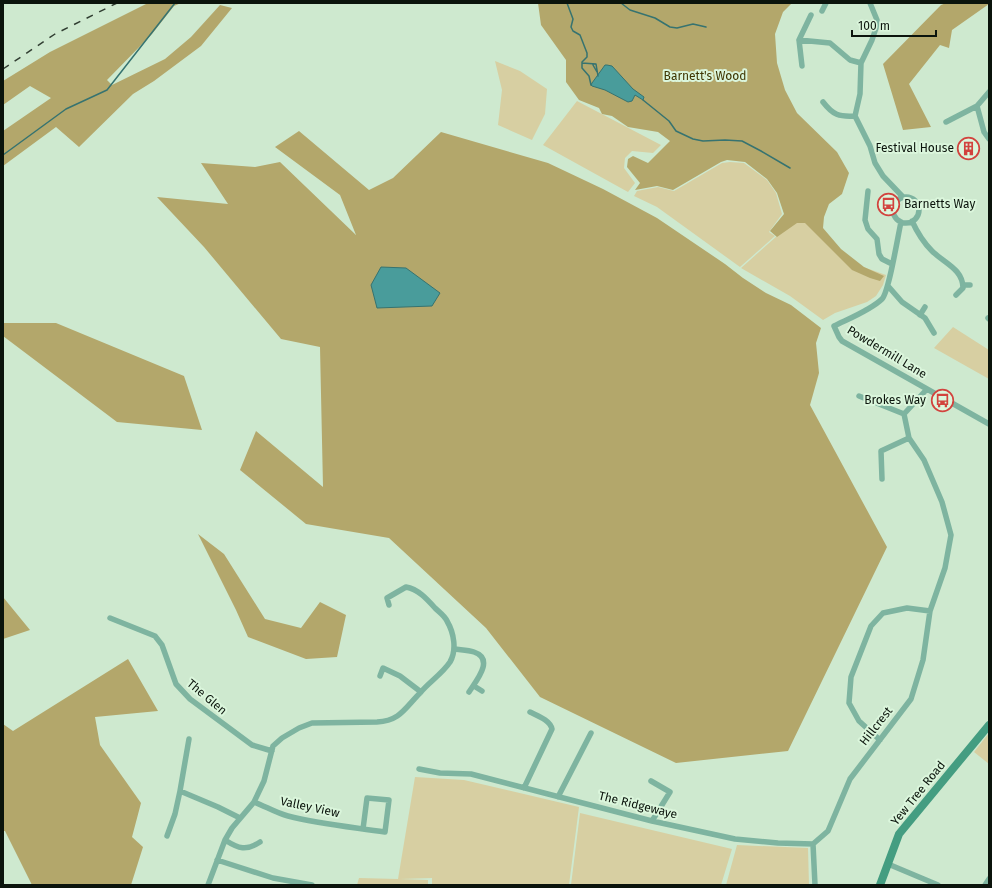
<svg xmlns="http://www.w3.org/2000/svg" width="992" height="888" viewBox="0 0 992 888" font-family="'Fira Sans',sans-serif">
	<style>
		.green { fill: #d7cfa2 }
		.forest { fill: #b3a76b }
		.water { fill: #499c9b; stroke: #367370 }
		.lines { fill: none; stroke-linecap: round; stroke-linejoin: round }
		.stream { stroke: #367370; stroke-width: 1.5 }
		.street { stroke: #7eb4a0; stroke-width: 5.5 }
		.secondary { stroke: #449d81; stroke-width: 8 }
		.rail { stroke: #313e32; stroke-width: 1.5; stroke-dasharray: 7 7; stroke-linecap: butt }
		.labels { text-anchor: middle; stroke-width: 4; stroke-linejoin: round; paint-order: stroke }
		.park-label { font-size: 12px; fill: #3e3502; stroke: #dbf6dc }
		.poi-label { font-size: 12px; fill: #0b140c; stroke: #dbf6dc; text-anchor: end }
		.street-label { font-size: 12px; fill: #0b140c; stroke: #dbf6dc }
	</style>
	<rect width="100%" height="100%" fill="#cee9cf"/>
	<path class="green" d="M495 61 520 71 547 89 545 114 532 140 498 125 502 90Z
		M577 101 661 145 653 153 632 151 625 158 624 168 635 183 628 192 543 145Z
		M730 162 744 163 767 180 776 193 782 214 769 232 775 236 740 267 657 207 634 196 637 191 658 187 674 191 722 163Z
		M804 212 849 262 886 275 883 285 876 296 867 302 835 313 823 320 790 296 741 268Z
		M953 327 989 350V379L934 348Z
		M989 733V764L974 752Z
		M415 777 464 780 579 807 569 885H432V878L400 879 428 880V885H357L359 878 398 879Z
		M580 813 732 849 721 885H571Z
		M737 845 808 848 809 885H726Z"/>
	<path class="forest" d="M148 3H181L174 6 152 34 107 80 112 85 165 59 191 37 220 5 232 8 201 46 154 81 133 94 79 147 56 127 3 166V131L51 98 30 86 3 105V81L50 52Z
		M538 3H792L783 12 775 34 777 63 785 90 797 113 837 152 849 173 842 194 829 204 824 217 823 228 841 249 864 267 884 276 880 281 870 278 852 270 805 223H797L777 237 770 231 784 214 777 193 767 179 745 162 727 160 721 162 673 190 657 186 635 190 640 183 627 167 628 159 633 156 648 163 670 141 658 132 628 127 612 116 602 114 599 108 579 100 566 82V60L541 25Z
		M946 3H989V4L952 30 949 48 940 45 909 84 931 127 903 130 883 64 941 5Z
		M299 131 369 190 393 178 441 132 548 163 603 189 657 218 725 264 743 278 766 293 791 305 821 328 816 343 819 373 810 405 887 547 788 751 676 763 540 697 486 628 389 538 306 524 240 470 256 431 323 487 320 347 281 339 204 247 157 197 228 204 201 163 255 167 280 162 356 235 340 195 275 147Z
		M3 323H56L184 376 202 430 117 422 3 336Z
		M198 534 224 554 265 619 301 628 320 602 346 615 337 657 306 659 248 637 236 610Z
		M3 597 30 630 3 639Z
		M128 659 158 711 95 717 100 745 141 803 132 837 143 847 131 885H32L5 831H3V724L13 731Z"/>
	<path class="water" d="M607 65 612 66 633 89 644 97 643 100 635 95 632 101 628 102 605 90 592 86 591 85 592 83 605 65Z
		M381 267 406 268 440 293 432 306 377 308 371 285Z"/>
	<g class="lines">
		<path class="stream" d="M567 3 573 19 571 27 573 31 580 35 587 53V57L582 62V68L589 76 591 85
			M621 3 630 10 655 18 670 27 677 28 693 24 706 27
			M582 63 596 64 598 76
			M593 65 597 72
			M643 100 669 121 676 131 693 139 703 141 725 140 742 141 761 151 790 168
			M3 155 66 109 107 90 175 3"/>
		<path class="street" d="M870 3 877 20 876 28 872 40 861 63 860 94 855 116 870 146 875 163 883 176 903 197
			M822 11 826 3
			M799 40 811 15
			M802 66 799 40 830 43 850 60 861 63
			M823 102C833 115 839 117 855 116
			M977 106 984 132 989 139
			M946 122 977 106 989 92
			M868 191 865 220 868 229 877 239 879 254 882 259 892 264
			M893 210a13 13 0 1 1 26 0a13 13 0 1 1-26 0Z
			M912 221C917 232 923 242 932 251 944 263 963 269 963 288L956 295
			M901 222C898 235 889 292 882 299 871 310 848 319 834 326L839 337 842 341 989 424
			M963 285H970
			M888 286 902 302 925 318 934 333
			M920 315 925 307
			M988 318 989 319
			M859 396 904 414
			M882 479 881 451 909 438
			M110 618 155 636 162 645 176 684 190 699 252 745 272 751
			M454 649C461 650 468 650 474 652 495 659 476 681 469 692
			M380 676 383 668 400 676 421 692
			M474 686 482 691
			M189 739 180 791 218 807 240 818
			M880 740 859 721 849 703 851 677 871 626 883 613 907 608 930 611
			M419 769 440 773 471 774 652 821 735 839 778 843 813 844 815 885
			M651 781 670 792 652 821
			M524 788 552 729C550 720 538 716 530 712
			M558 797 591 733
			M254 802C265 806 276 813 288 816 319 824 352 827 385 832L389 800 367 798 363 829
			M167 836 175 814 180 791
			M225 840C239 849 246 851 260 842
			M813 844 828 831 850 779 911 699 923 660 930 611 945 568 951 535 942 502 924 460 909 438 904 414 927 389
			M217 860 273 878 312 885
			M888 864 938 885
			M208 885 225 840 232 828 254 802 264 781 273 746 282 738 299 728 312 723 377 722C400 721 405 708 420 693 429 682 442 674 450 662 457 650 454 633 447 621 445 616 439 612 435 608 427 599 418 589 406 587L387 598 389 605
			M985 885 989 879"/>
		<path class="secondary" d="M880 885 899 834 989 725"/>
		<path class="rail" d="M3 69 55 34 117 3"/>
	</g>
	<defs>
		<symbol id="building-ring" viewBox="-11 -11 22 22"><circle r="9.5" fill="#dbf6dc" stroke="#d2433e" stroke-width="1.5"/><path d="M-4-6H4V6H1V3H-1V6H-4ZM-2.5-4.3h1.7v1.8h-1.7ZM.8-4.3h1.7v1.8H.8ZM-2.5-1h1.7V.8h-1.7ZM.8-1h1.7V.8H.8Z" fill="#d2433e"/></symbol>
		<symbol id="bus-ring" viewBox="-11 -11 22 22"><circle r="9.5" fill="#dbf6dc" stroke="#d2433e" stroke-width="1.5"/><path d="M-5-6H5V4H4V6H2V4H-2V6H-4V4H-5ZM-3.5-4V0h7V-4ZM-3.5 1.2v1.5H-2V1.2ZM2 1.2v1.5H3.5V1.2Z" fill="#d2433e"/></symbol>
	</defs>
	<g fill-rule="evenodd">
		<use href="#building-ring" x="956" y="136" width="25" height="25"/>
		<use href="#bus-ring" x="876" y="192" width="25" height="25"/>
		<use href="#bus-ring" x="930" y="388" width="25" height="25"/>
	</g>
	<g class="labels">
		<g class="park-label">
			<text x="705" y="80">Barnett's Wood</text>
		</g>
		<g class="poi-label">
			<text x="954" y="152">Festival House</text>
			<text x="904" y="208" text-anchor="start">Barnetts Way</text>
			<text x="926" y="404">Brokes Way</text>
		</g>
		<g class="street-label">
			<text transform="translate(887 352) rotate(31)" y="4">Powdermill Lane</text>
			<text transform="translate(207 697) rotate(40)" y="4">The Glen</text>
			<text transform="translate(876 726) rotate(-52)" y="4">Hillcrest</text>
			<text transform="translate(918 793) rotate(-51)" y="4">Yew Tree Road</text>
			<text transform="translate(638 805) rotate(14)" y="4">The Ridgewaye</text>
			<text transform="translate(310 807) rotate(12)" y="4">Valley View</text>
		</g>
	</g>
	<rect width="992" height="888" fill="none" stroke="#0b140c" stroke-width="8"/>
	<path d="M852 30v6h84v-6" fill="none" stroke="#0b140c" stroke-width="2"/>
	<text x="858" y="30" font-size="12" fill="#0b140c" stroke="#dbf6dc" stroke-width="3" paint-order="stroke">100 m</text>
</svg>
